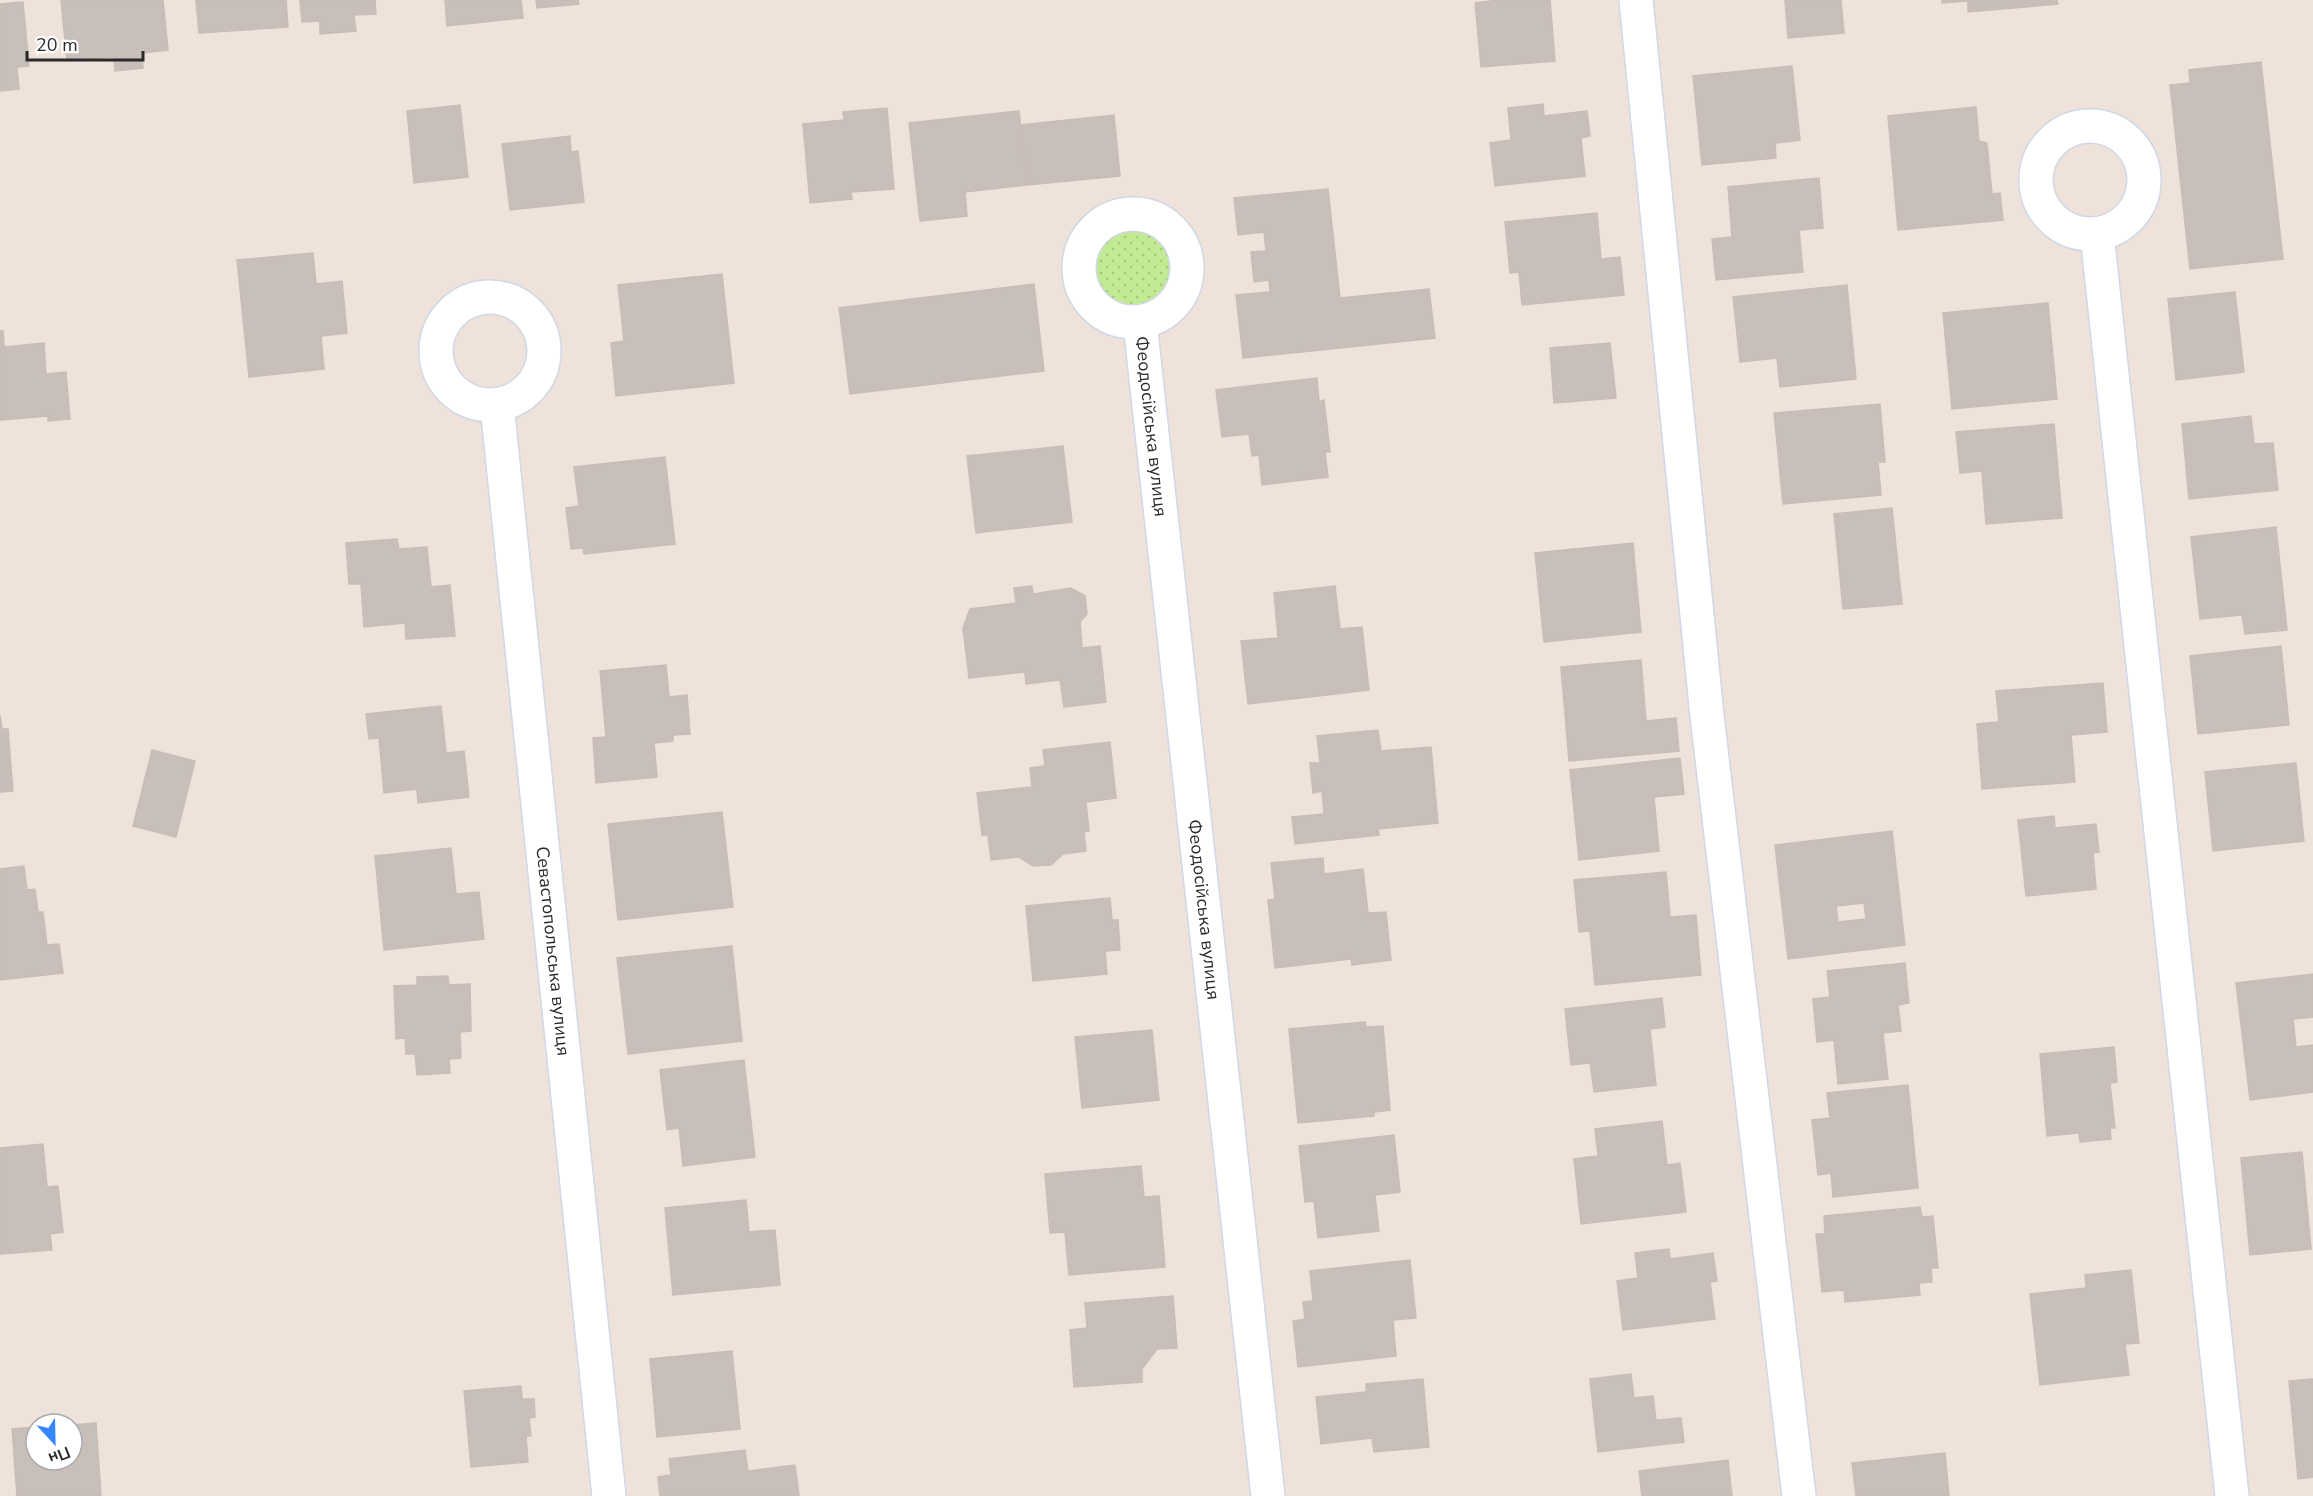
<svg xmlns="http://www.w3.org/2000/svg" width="2313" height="1496" viewBox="0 0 2313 1496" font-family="'Nunito Sans',sans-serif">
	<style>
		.grass { fill: url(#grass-dots) }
		.building { fill: #c9bfba; stroke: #c9bdb4; stroke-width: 1.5; fill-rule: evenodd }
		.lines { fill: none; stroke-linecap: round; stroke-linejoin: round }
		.minor-casing { stroke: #d0d8e5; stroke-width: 36 }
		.minor { stroke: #fff; stroke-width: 33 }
		.labels { text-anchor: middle; stroke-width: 4.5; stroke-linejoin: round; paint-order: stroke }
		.street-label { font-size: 18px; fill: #2a2a2a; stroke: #fff }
	</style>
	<defs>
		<pattern id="grass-dots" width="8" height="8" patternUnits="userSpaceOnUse" patternTransform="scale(1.5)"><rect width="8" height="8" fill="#c2ea92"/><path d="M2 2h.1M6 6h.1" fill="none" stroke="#a7c97e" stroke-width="1.8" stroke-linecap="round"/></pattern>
	</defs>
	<rect width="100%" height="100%" fill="#eee2db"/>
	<path class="grass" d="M1079 268a54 54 0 1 1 108 0a54 54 0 1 1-108 0Z"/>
	<path class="building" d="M61 0H163L168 50 142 53 143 68 115 71 114 57 67 61Z
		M196 0H286L288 27 199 33Z
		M300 0H375L376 14 354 15 356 31 320 34V21L302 22Z
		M445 0H521L523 18 447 26Z
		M536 0H578L579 4 537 8Z
		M1498 0H1550L1555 61 1481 67 1475 3Z
		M1785 0H1841L1844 33 1788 38Z
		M1942 0H2057L2058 4 1968 12V1L1942 3Z
		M23 2 29 66 17 67 19 89 0 91V4Z
		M2261 62 2283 259 2190 269 2170 85 2190 83 2189 70Z
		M1792 66 1800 140 1775 143 1776 158 1702 165 1693 76Z
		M1543 104 1544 116 1587 111 1590 136 1581 138 1585 176 1495 186 1490 143 1511 140 1508 108Z
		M460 105 468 177 414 183 407 111Z
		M1976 107 1979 141 1987 143 1992 194 2000 193 2003 220 1898 230 1888 116Z
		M887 108 894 189 851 192 852 199 810 203 803 124 844 120 843 112Z
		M1019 111 1027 185 965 192 967 216 920 221 909 123Z
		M1114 115 1120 176 1027 185 1021 125Z
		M570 136 571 152 578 151 584 202 510 210 502 144Z
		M1819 178 1823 228 1799 230 1803 272 1716 280 1712 239 1732 237 1728 187Z
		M1328 189 1340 298 1429 289 1435 338 1243 358 1236 295 1270 292 1269 280 1254 282 1251 252 1266 251 1264 232 1238 235 1234 198Z
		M1597 213 1601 259 1620 257 1624 295 1522 305 1519 272 1510 273 1505 222Z
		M313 253 316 284 342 281 347 333 321 336 324 369 249 377 237 260Z
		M722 274 734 383 616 396 611 343 624 341 618 285Z
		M1034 284 1044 371 850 394 839 308Z
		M1847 285 1856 379 1780 387 1777 358 1740 362 1733 297Z
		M2235 292 2244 372 2176 380 2168 299Z
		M2048 303 2057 399 1952 409 1943 313Z
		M0 331H3L4 347 44 343 46 374 66 372 70 419 48 421V416L0 420Z
		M1610 343 1616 398 1554 403 1550 348Z
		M1317 378 1319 402 1324 400 1330 452H1325L1328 477 1262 485 1259 455 1252 456 1249 434 1222 437 1216 390Z
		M1880 404 1885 462H1878L1881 495 1783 504 1774 413Z
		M2251 416 2254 444 2273 443 2278 490 2189 499 2182 424Z
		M2054 424 2062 518 1986 524 1982 471 1960 473 1956 432Z
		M1063 446 1072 522 976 533 967 456Z
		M665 457 675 544 584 554 583 548 571 549 566 508 579 506 574 467Z
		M1892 508 1902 604 1843 609 1834 514Z
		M2276 527 2287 630 2245 634 2242 615 2200 619 2191 537Z
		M397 539 399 549 427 547 431 587 450 585 455 636 406 639 405 623 364 627 361 584H349L346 543Z
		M1633 543 1641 632 1544 642 1535 553Z
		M1032 586 1033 594 1071 588 1085 596 1087 614 1080 622 1082 648 1100 646 1106 702 1064 707 1060 680 1026 684 1025 672 969 678 963 628 970 609 1016 603 1014 588Z
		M1335 586 1340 629 1362 627 1369 690 1248 704 1241 641 1278 638 1274 593Z
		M2281 646 2289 725 2198 734 2190 656Z
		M1641 660 1646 721 1676 718 1679 751 1569 761 1561 667Z
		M666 665 669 697 687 695 690 734 673 735V741L654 743 657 777 596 783 593 738 606 737 600 671Z
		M2103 683 2107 732 2071 735 2075 782 1982 789 1977 724 1999 722 1996 691Z
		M441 706 446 753 464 751 469 797 418 803 417 789 384 793 379 738 369 739 366 714Z
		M0 715 2 729H8L13 791 0 792Z
		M1378 730 1381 751 1431 747 1438 823 1378 829 1379 835 1295 844 1292 817 1324 814 1322 791 1313 793 1310 763H1320L1317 736Z
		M1110 742 1116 798 1086 802 1089 831 1084 832 1086 851 1063 854 1051 865 1033 866 1019 857 991 860 988 835H982L977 793 1032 787 1030 768 1045 766 1043 750Z
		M152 750 195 761 176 837 133 826Z
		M1680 758 1684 794 1654 797 1659 851 1579 860 1570 770Z
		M2296 763 2304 841 2213 851 2205 772Z
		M722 812 733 907 618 920 608 824Z
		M2054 816 2055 828 2096 824 2099 852 2093 853 2096 889 2026 896 2018 820Z
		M1892 831 1905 945 1788 959 1775 845ZM1864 903 1866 919 1838 922 1836 906Z
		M451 848 456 894 479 892 484 939 384 950 375 856Z
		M1323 858 1324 874 1363 869 1368 913 1386 912 1391 960 1352 965 1351 959 1275 968 1268 900 1275 899 1271 863Z
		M24 866 27 890 35 889 38 912H43L47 945 59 944 63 973 0 980V869Z
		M1666 872 1670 917 1696 915 1701 975 1595 985 1590 931 1579 932 1574 880Z
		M1110 898 1112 920H1118L1120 950 1105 951 1107 974 1033 981 1026 906Z
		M732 946 742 1041 628 1054 617 958Z
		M1905 963 1909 1003 1898 1005 1901 1031 1883 1033 1888 1079 1838 1084 1834 1040 1817 1042 1813 999 1830 997 1827 971Z
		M2313 974V1017L2293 1019 2296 1047 2313 1045V1092L2250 1100 2236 983Z
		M448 976 449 985 470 984 471 1031 460 1032 461 1058 449 1059 450 1073 417 1075 415 1054H406L405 1038 396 1039 394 986 417 985V977Z
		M1662 998 1665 1027 1650 1029 1656 1085 1594 1092 1590 1063 1571 1065 1565 1009Z
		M1365 1022 1366 1027 1383 1026 1390 1110 1374 1112V1116L1298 1123 1289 1029Z
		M1152 1030 1159 1100 1082 1108 1075 1037Z
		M2114 1047 2117 1082 2110 1083 2115 1128H2110L2111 1139 2080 1142 2079 1133 2047 1136 2040 1054Z
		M744 1060 755 1157 683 1166 679 1128 667 1130 660 1070Z
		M1908 1085 1918 1188 1833 1197 1831 1173 1818 1175 1812 1120 1830 1118 1827 1093Z
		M1662 1121 1667 1165 1680 1163 1686 1212 1581 1224 1574 1159 1598 1156 1595 1129Z
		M1394 1135 1400 1192 1375 1195 1379 1231 1318 1238 1314 1201 1305 1202 1299 1146Z
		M43 1144 47 1187 58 1186 63 1232 50 1234 52 1250 0 1254V1148Z
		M2302 1152 2311 1249 2250 1255 2241 1158Z
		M1141 1166 1144 1197 1159 1196 1165 1267 1069 1275 1065 1232 1050 1233 1045 1174Z
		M746 1200 749 1232 775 1230 780 1285 673 1295 665 1208Z
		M1920 1207 1922 1217 1933 1216 1938 1268H1931L1932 1282 1919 1283 1920 1295 1845 1302 1844 1290 1822 1292 1816 1234H1825L1824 1216Z
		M1669 1249 1670 1259 1713 1253 1717 1281 1710 1282 1715 1319 1623 1330 1617 1281 1638 1278 1635 1253Z
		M1410 1260 1416 1318 1393 1320 1396 1356 1298 1367 1293 1321 1305 1319 1303 1302 1313 1301 1310 1271Z
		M2131 1270 2139 1343 2125 1344 2129 1375 2040 1385 2030 1294 2086 1288 2085 1275Z
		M1173 1296 1177 1348 1157 1349 1142 1369V1382L1074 1387 1070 1330 1087 1328 1085 1303Z
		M732 1351 740 1429 657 1437 650 1359Z
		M1631 1374 1634 1398 1653 1396 1656 1420 1681 1418 1684 1442 1598 1452 1590 1379Z
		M1423 1379 1429 1447 1374 1452 1372 1438 1321 1444 1316 1397 1366 1392V1384Z
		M2313 1379V1477L2298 1479 2289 1381Z
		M521 1386 522 1399H534L535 1417 529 1418 531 1436H526L528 1462 471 1467 464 1391Z
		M96 1423 101 1496H17L12 1429 36 1427V1460H72V1425Z
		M745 1450 748 1471 795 1465 799 1496H660L658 1477 671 1475 669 1459Z
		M1945 1453 1949 1496H1856L1852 1463Z
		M1728 1460 1732 1496H1642L1639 1471Z"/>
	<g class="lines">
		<defs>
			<g id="minor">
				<path d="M1636 0 1707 716 1799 1496"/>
				<circle cx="2090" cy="180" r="54"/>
				<circle cx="1133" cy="268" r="54"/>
				<path d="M2097 234 2232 1496"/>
				<circle cx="490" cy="351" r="54"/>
				<path id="s1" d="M1140 323 1268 1496"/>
				<path id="s2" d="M497 405 609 1496"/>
			</g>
		</defs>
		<use href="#minor" class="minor-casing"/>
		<use href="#minor" class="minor"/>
	</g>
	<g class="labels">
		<g class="street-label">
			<text dy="6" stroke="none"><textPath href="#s1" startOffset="104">Феодосійська вулиця</textPath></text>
			<text dy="6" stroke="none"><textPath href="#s1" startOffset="590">Феодосійська вулиця</textPath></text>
			<text dy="6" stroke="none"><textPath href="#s2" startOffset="549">Севастопольська вулиця</textPath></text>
		</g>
	</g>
	<g transform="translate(54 1442) rotate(158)"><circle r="28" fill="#ffffff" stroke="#aaaaaa" stroke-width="1.5"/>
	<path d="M0-4.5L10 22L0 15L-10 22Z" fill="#3786ff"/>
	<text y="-9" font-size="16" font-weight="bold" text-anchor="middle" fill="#2a2a2a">Пн</text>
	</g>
	<path d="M27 51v9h116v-9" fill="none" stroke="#2a2a2a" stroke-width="3"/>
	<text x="36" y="51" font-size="18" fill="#2a2a2a" stroke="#ffffff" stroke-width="4.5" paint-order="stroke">20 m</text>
</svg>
